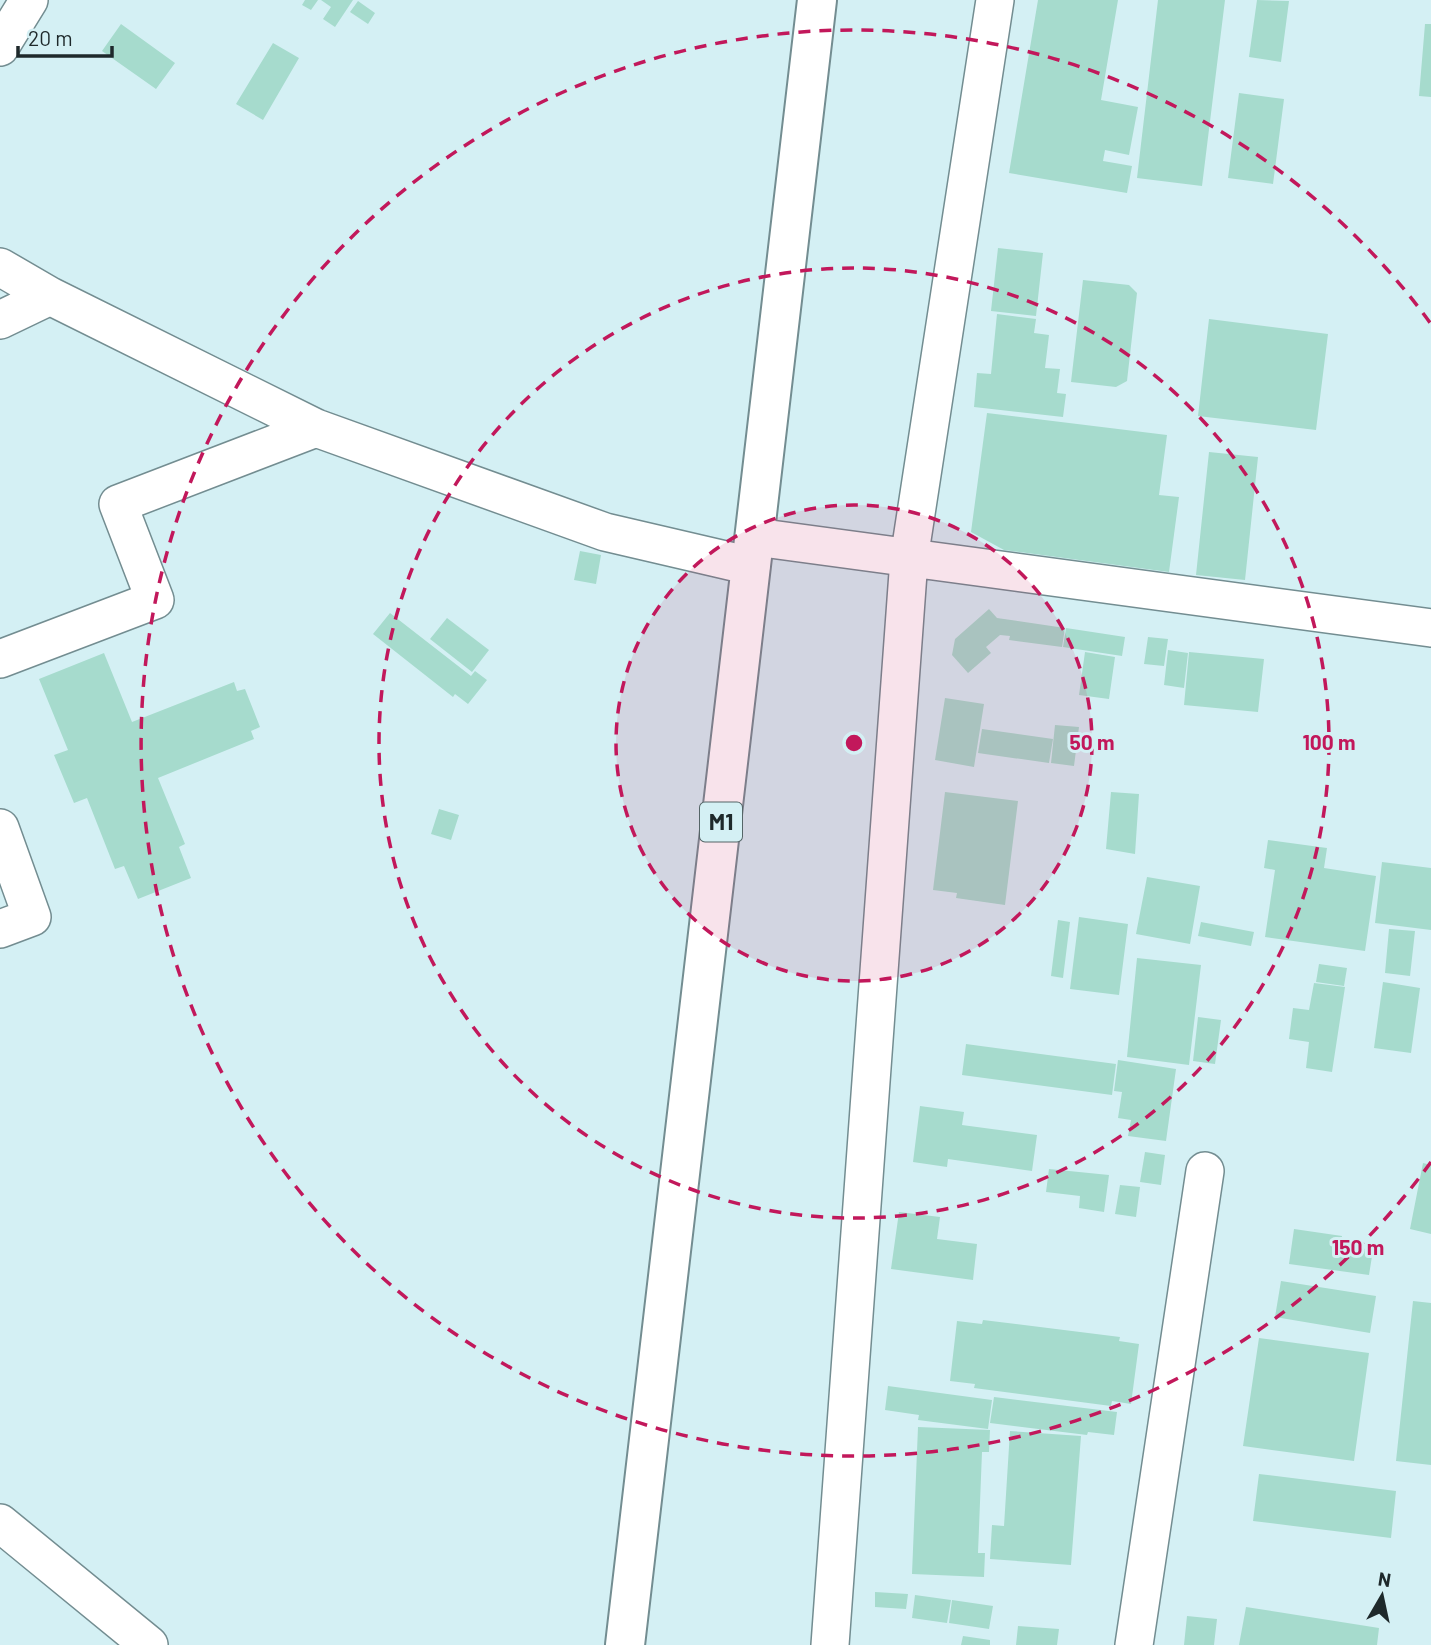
<svg xmlns="http://www.w3.org/2000/svg" width="1431" height="1645" viewBox="0 0 1431 1645" font-family="Barlow,sans-serif">
	<style>
		.building { fill: #a6dbcd }
		.lines { fill: none; stroke-linecap: round; stroke-linejoin: round }
		.minor-casing { stroke: #738d91; stroke-width: 40 }
		.highway-casing { stroke: #738d91; stroke-width: 42 }
		.minor { stroke: #fff; stroke-width: 37 }
		.highway { stroke: #fff; stroke-width: 38 }
		.ring { fill: none; stroke: #c2185b; stroke-width: 3.5; stroke-dasharray: 12 9 }
		.labels { text-anchor: middle; stroke-width: 6; stroke-linejoin: round; paint-order: stroke }
		.shield { fill: #d4f0f4; stroke: #556567; stroke-width: 2 }
		.shield-label { font-size: 23px; font-weight: bold; fill: #1e292b }
		.centre { fill: #c2185b; stroke: #d4f0f4; stroke-width: 3.5 }
		.ring-label { font-size: 21px; text-anchor: middle; font-weight: bold; fill: #c2185b; stroke: #d4f0f4; stroke-width: 6; stroke-linejoin: round; paint-order: stroke }
	</style>
	<rect width="100%" height="100%" fill="#d4f0f4"/>
	<path class="building" d="M305 0H318L311 10 302 5Z
		M321 0H353L335 27 323 19 331 7Z
		M1038 0H1118L1101 100 1138 107 1129 155 1105 150 1103 161 1132 166 1127 193 1009 173Z
		M1158 0H1225L1202 186 1137 178Z
		M1257 0 1289 1 1281 62 1249 57Z
		M358 1 375 13 368 24 350 12Z
		M121 24 175 63 156 89 102 51Z
		M1425 24H1431V97L1419 96Z
		M273 43 299 58 263 120 236 104Z
		M1239 93 1284 99 1273 184 1228 178Z
		M998 248 1043 253 1036 316 991 311Z
		M1083 280 1129 285 1137 293 1127 381 1116 387 1071 382Z
		M997 314 1036 319 1034 333 1049 335 1045 368 1060 369 1057 393 1066 394 1063 417 974 407 977 373 991 374Z
		M1209 319 1328 334 1316 430 1198 416Z
		M987 413 1167 435 1159 495 1179 497 1169 572 1004 550 971 532Z
		M1209 452 1258 457 1245 580 1196 575Z
		M580 551 601 555 596 584 574 580Z
		M989 609 997 618 1065 628 1062 647 1009 640 1010 636 1000 635 986 647 991 653 968 673 952 655 955 639Z
		M390 613 471 676 475 671 487 680 468 704 455 694 453 697 373 634Z
		M447 618 489 650 472 672 430 639Z
		M1066 628 1125 637 1122 656 1063 647Z
		M1148 637 1168 639 1164 666 1144 664Z
		M1168 650 1188 653 1184 688 1164 685Z
		M1085 652 1115 657 1109 699 1079 695Z
		M1189 652 1264 659 1258 712 1184 705Z
		M104 653 132 722 234 682 237 691 245 689 260 727 251 731 254 739 158 778 185 844 179 847 191 878 138 899 124 866 115 869 87 798 74 803 54 755 68 750 39 679Z
		M945 698 984 704 974 767 935 760Z
		M1055 725 1079 727 1074 766 1051 763Z
		M982 729 1053 739 1049 763 978 753Z
		M945 792 1018 801 1005 905 956 898 957 893 933 890Z
		M1111 792 1139 794 1135 854 1106 849Z
		M439 809 459 815 451 840 431 834Z
		M1268 840 1327 848 1324 868 1376 876 1365 951 1265 937 1275 870 1264 868Z
		M1382 862 1431 868V930L1375 923Z
		M1147 877 1200 886 1190 944 1136 934Z
		M1079 917 1128 924 1119 995 1070 989Z
		M1058 920 1070 922 1063 978 1051 976Z
		M1201 922 1254 932 1251 946 1198 936Z
		M1389 929 1415 931 1410 976 1385 973Z
		M1137 958 1201 965 1189 1065 1127 1057Z
		M1319 964 1347 968 1344 986 1316 982Z
		M1383 982 1420 988 1411 1053 1374 1048Z
		M1314 983 1345 987 1332 1072 1306 1068 1309 1042 1289 1039 1293 1008 1309 1010Z
		M1198 1017 1221 1020 1215 1064 1193 1061Z
		M966 1044 1116 1064 1112 1095 962 1075Z
		M1118 1060 1176 1069 1166 1141 1128 1136 1131 1120 1118 1118 1122 1092 1114 1091Z
		M920 1106 964 1112 962 1125 1037 1135 1032 1171 948 1159 947 1167 913 1162Z
		M1145 1152 1165 1155 1161 1185 1140 1182Z
		M1423 1163 1431 1165V1234L1410 1229Z
		M1049 1169 1109 1175 1104 1212 1079 1208 1080 1196 1046 1192Z
		M1120 1185 1140 1187 1136 1217 1115 1214Z
		M899 1212 940 1217 937 1239 977 1244 973 1280 891 1269Z
		M1294 1229 1342 1236 1341 1245 1373 1250 1369 1275 1289 1264Z
		M1281 1281 1376 1296 1370 1333 1275 1317Z
		M1413 1301 1431 1303V1465L1396 1461Z
		M983 1320 1120 1337 1119 1341 1139 1344 1131 1404 1112 1401 1111 1406 974 1388 975 1384 950 1381 957 1321 982 1324Z
		M1259 1338 1369 1353 1354 1461 1243 1446Z
		M888 1386 992 1400 988 1429 918 1420 919 1415 885 1410Z
		M994 1397 1117 1412 1114 1435 1088 1432 1087 1435 990 1423Z
		M918 1427 990 1430 989 1452H982L978 1553H985L984 1577 912 1574Z
		M1010 1431 1081 1436 1071 1565 990 1559 992 1525 1004 1526Z
		M1259 1474 1396 1491 1391 1538 1253 1521Z
		M875 1592 908 1594 906 1609 875 1607Z
		M915 1595 951 1600 947 1623 912 1618Z
		M952 1600 993 1606 989 1629 949 1623Z
		M1246 1607 1379 1628 1377 1645H1239Z
		M1187 1616 1217 1619 1214 1645H1184Z
		M1018 1626 1059 1629 1057 1645H1016Z
		M963 1636 990 1640V1645H961Z"/>
	<g class="lines">
		<defs>
			<path id="minor" d="M0 47 29 0
				M0 267 50 296 316 428 605 532 751 566
				M0 320 50 296
				M755 537 1431 628
				M0 659 155 600 118 504 316 428
				M0 828 32 917 0 929
				M0 1523 149 1645
				M830 1645 909 559 995 0
				M1134 1645 1205 1171"/>
			<path id="highway" d="M625 1645 817 0"/>
		</defs>
		<use href="#minor" class="minor-casing"/>
		<use href="#highway" class="highway-casing"/>
		<use href="#minor" class="minor"/>
		<use href="#highway" class="highway"/>
	</g>
	<circle cx="854" cy="743" r="238" fill="#c2185b" fill-opacity=".12"/>
	<g class="ring">
		<circle cx="854" cy="743" r="238"/>
		<circle cx="854" cy="743" r="475"/>
		<path d="M1431 1162A713 713 0 1 1 1431 324"/>
	</g>
	<g class="labels">
		<rect class="shield" x="700" y="802.5" width="42" height="39" rx="5"/>
		<g class="shield-label">
			<text x="721" y="830">M1</text>
		</g>
	</g>
	<circle cx="854" cy="743" r="10" class="centre"/>
	<g class="ring-label">
		<text x="1092" y="750">50 m</text>
		<text x="1329" y="750">100 m</text>
		<text x="1358" y="1255">150 m</text>
	</g>
	<g transform="translate(1382 1596) rotate(9)" stroke="#d4f0f4" stroke-width="5" paint-order="stroke">
	<path d="M0-5L12 26L0 18L-12 26Z" fill="#1e292b"/>
	<text y="-10" font-size="19" font-weight="bold" text-anchor="middle" fill="#1e292b">N</text>
	</g>
	<path d="M18 46v10h94v-10" fill="none" stroke="#1e292b" stroke-width="3.5"/>
	<text x="28" y="46" font-size="21" fill="#1e292b" stroke="#d4f0f4" stroke-width="5" paint-order="stroke">20 m</text>
</svg>
